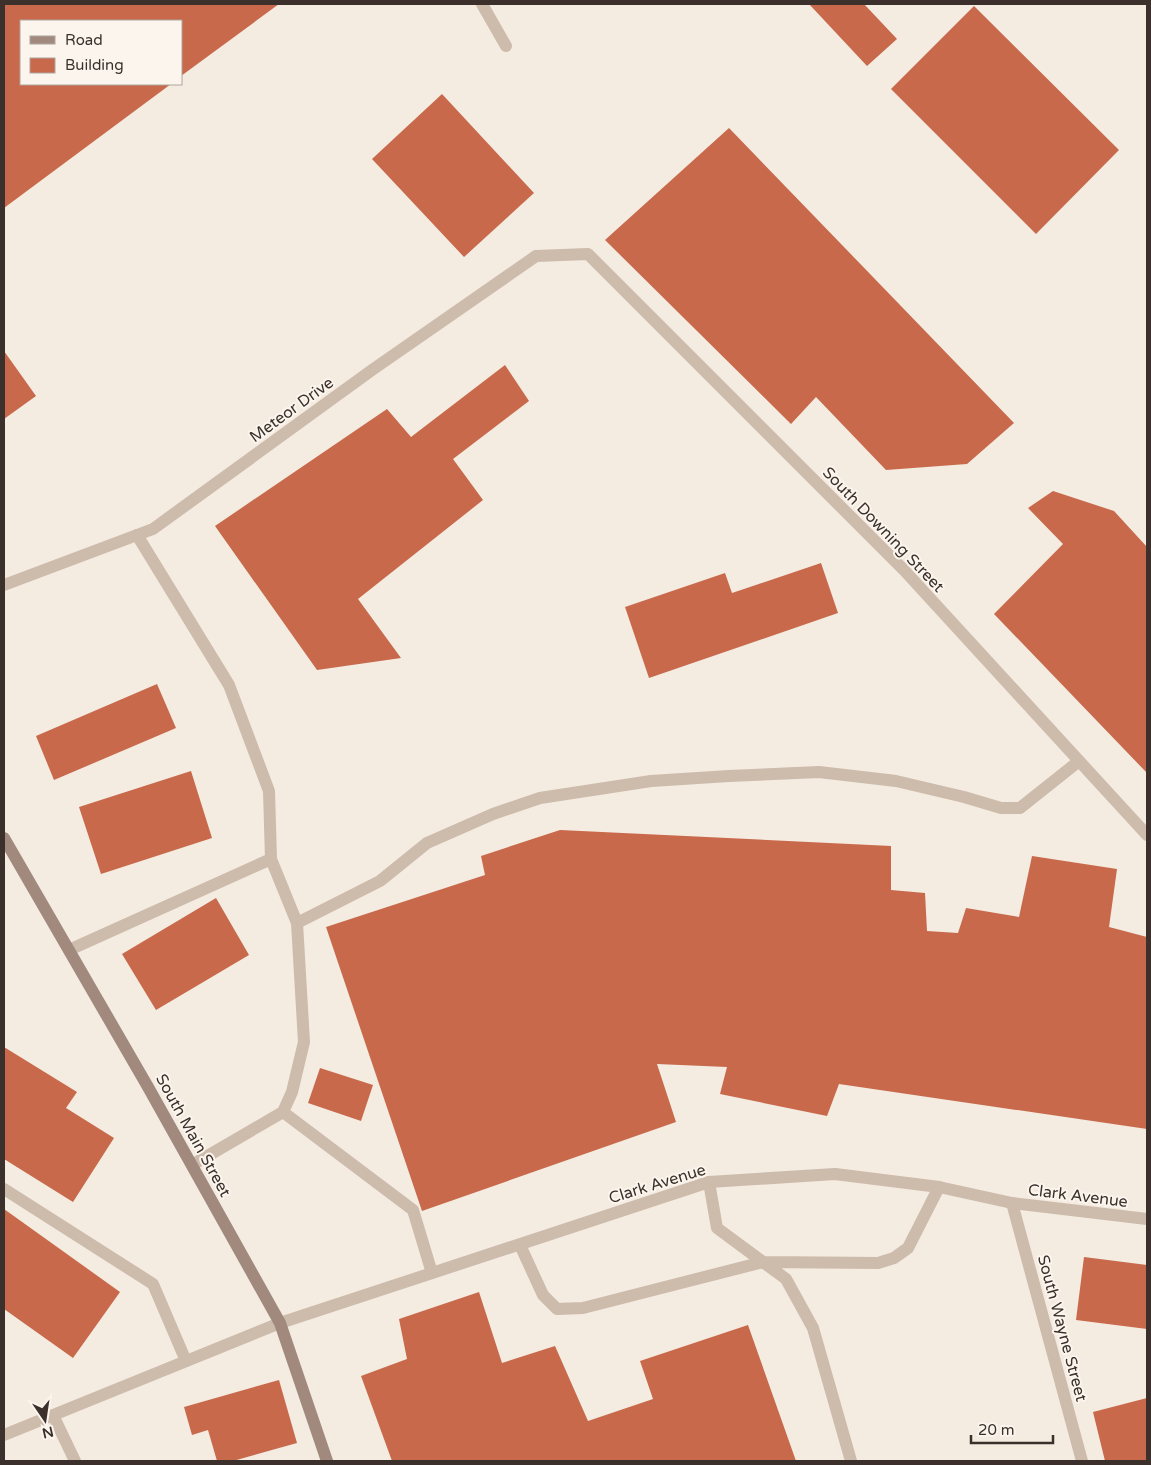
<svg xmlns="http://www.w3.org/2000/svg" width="1151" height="1465" viewBox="0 0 1151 1465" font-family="'Varela Round',sans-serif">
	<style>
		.building { fill: #c8694b }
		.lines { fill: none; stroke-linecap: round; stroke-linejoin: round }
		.service { stroke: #cdbbac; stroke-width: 12 }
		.minor { stroke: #cdbbac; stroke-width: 12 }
		.tertiary { stroke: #cdbbac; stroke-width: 12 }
		.secondary { stroke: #a18a7d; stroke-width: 12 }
		.labels { text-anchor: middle; stroke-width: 4; stroke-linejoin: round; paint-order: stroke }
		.street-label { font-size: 16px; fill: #3b302b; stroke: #fbf5ee }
	</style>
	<rect width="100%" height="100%" fill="#f4ebe1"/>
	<path class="building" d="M4 4H279L181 76V21H21V84H171L4 208Z
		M809 4H864L897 39 867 66Z
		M974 6 1119 150 1036 234 891 89Z
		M442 94 534 193 464 257 372 159Z
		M729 128 1014 423 967 464 886 470 816 397 791 424 605 240Z
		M4 351 36 396 4 419Z
		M505 365 529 401 453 459 483 500 358 599 401 658 317 670 215 526 387 409 411 437Z
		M1053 491 1114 511 1147 547V773L994 614 1063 544 1028 508Z
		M821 563 838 613 649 678 625 607 725 573 732 593Z
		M157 684 176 728 54 780 36 736Z
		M191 771 212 838 101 874 79 807Z
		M560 830 891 846V890L925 893 927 931 958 933 966 908 1019 917 1032 856 1117 869 1109 927 1147 937V1129L839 1084 827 1116 720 1094 727 1067 657 1064 676 1122 422 1211 326 927 485 875 481 856Z
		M216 898 249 955 156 1010 122 954Z
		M4 1047 77 1092 66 1108 114 1138 73 1202 4 1159Z
		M320 1068 373 1085 361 1121 308 1103Z
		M4 1209 120 1292 73 1358 4 1309Z
		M1084 1257 1147 1265V1329L1076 1320Z
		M479 1292 502 1363 555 1346 588 1421 653 1399 640 1361 748 1325 796 1461H392L361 1376 407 1359 399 1319Z
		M279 1380 297 1443 233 1461H217L208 1430 192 1435 184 1407Z
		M1147 1398V1461H1105L1093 1412Z"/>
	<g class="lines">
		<path class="service" d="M482 4 506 46
			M137 535 229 685 269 791 271 859
			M69 950 271 859 297 923 380 881 427 843 493 814 540 798 651 781 729 776 819 772 896 781 964 797 1001 808H1020L1079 761
			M283 1112 413 1210 432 1273
			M192 1165 283 1112 292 1092 304 1042 297 923
			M709 1182 717 1228 786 1279 813 1328 851 1461
			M4 1189 153 1284 186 1361
			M520 1245 543 1295 557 1309 583 1308 763 1262 878 1263 894 1258 908 1248 939 1187
			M53 1415 75 1461
			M4 1435 280 1323"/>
		<path class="minor" d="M4 585 153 529 372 370 536 256 588 254 904 570 1147 835
			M1012 1203 1082 1461"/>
		<path class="tertiary" d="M280 1323 709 1182 835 1174 939 1187 1012 1203 1147 1219"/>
		<path class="secondary" d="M4 838 148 1087 280 1323 327 1461"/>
	</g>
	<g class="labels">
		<g class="street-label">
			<text transform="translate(291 409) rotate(-36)" y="6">Meteor Drive</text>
			<text transform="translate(884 529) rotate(46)" y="6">South Downing Street</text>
			<text transform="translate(194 1135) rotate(61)" y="6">South Main Street</text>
			<text transform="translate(657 1183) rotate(-17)" y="6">Clark Avenue</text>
			<text transform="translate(1078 1195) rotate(7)" y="6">Clark Avenue</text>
			<text transform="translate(1063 1328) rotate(75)" y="6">South Wayne Street</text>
		</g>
	</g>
	<rect width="1151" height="1465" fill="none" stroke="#3b302b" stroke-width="10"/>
	<rect x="20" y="20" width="162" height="65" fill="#fbf5ee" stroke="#aea6a0"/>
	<rect x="30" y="36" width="25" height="8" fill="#a18a7d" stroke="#aea6a0"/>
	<text x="65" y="45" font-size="15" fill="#3b302b">Road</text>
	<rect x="30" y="58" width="25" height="15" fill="#c8694b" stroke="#aea6a0"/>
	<text x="65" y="70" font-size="15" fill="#3b302b">Building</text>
	<g transform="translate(45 1420) rotate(167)" stroke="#fbf5ee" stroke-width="4" paint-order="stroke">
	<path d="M0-4L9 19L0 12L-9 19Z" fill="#3b302b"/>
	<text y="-8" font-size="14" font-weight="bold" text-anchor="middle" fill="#3b302b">N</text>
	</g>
	<path d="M971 1435v8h82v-8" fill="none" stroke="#3b302b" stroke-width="2.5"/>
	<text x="978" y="1435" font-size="15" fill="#3b302b" stroke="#fbf5ee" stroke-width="4" paint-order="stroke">20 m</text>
</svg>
